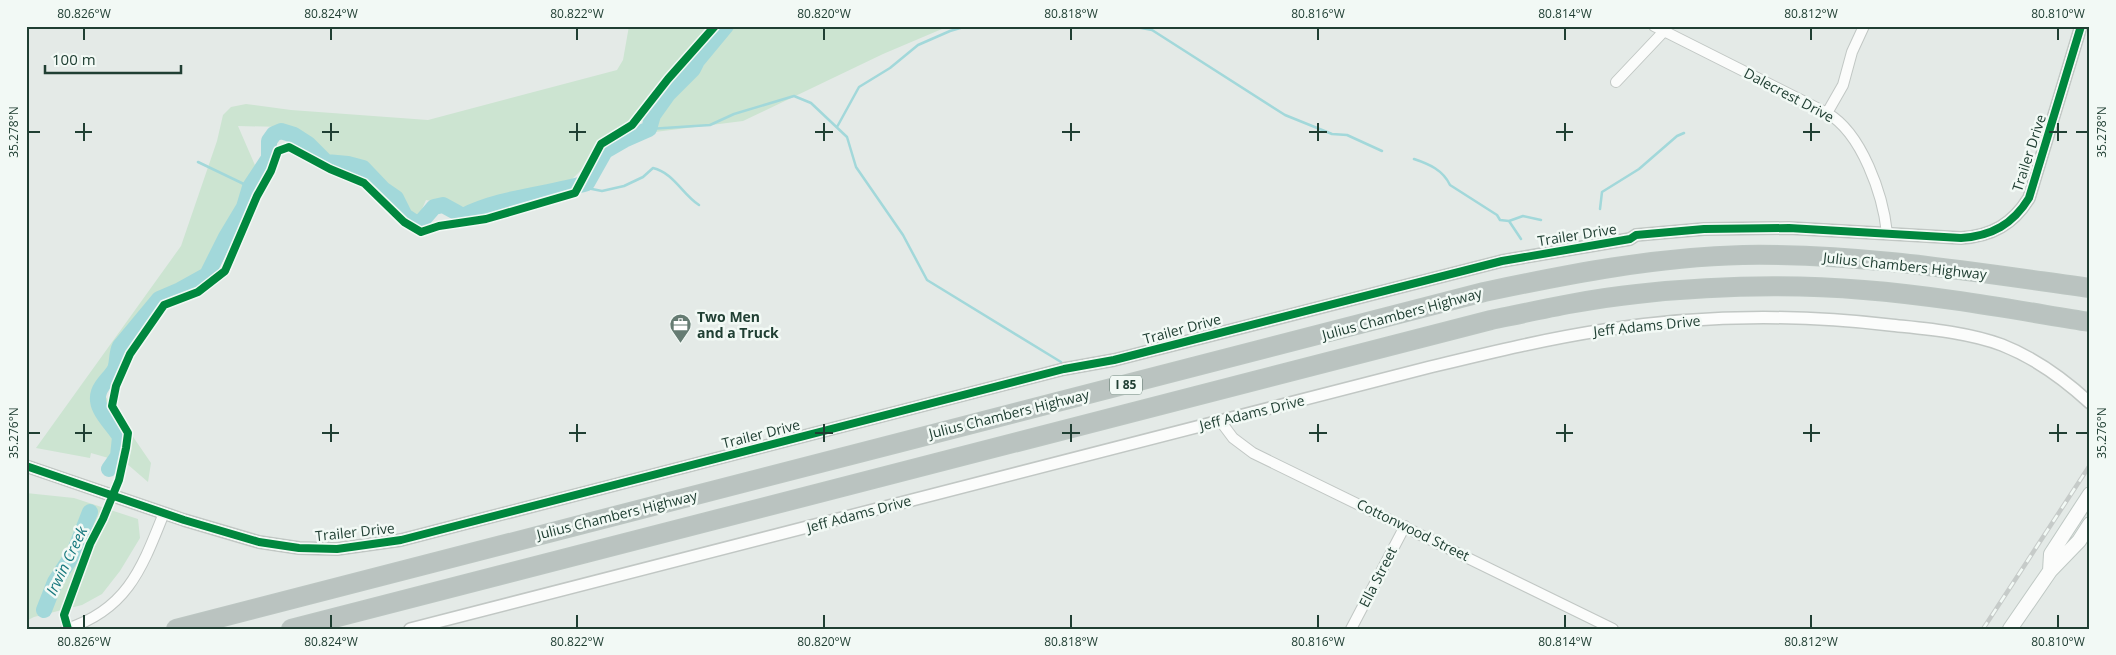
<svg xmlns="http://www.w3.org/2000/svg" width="2116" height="655" viewBox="0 0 2116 655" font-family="'Open Sans',sans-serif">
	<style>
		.green { fill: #cce4d1 }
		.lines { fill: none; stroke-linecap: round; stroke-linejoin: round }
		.stream { stroke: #a2d8da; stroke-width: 2.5 }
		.river { stroke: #a2d8da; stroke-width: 16 }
		.minor-casing { stroke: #c1c7c4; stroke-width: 12 }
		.tertiary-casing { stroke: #c1c7c4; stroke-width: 14 }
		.secondary-casing { stroke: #bfc8c4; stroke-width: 16 }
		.motorway-casing { stroke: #bcc6c2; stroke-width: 20 }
		.minor { stroke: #fbfcfb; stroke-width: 10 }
		.tertiary { stroke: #fbfcfb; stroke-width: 11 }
		.secondary { stroke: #fbfcfb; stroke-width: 14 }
		.motorway { stroke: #bac3c0; stroke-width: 18 }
		.rail-casing { stroke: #c6cbc9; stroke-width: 4.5 }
		.rail { stroke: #f2f9f5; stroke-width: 2.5; stroke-dasharray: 8; stroke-linecap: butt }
		.cycleway-casing { stroke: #f2f9f5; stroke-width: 11 }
		.cycleway { stroke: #00873e; stroke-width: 8 }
		.ticks { fill: none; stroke: #203f33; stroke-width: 2 }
		.labels { text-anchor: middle; stroke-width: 5; stroke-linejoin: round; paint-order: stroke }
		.shield { fill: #f2f9f5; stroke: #5f776d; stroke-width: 1 }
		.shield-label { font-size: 12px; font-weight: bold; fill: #203f33 }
		.street-label { font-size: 14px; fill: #203f33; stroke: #f2f9f5 }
		.poi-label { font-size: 14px; font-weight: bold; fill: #203f33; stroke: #f2f9f5; text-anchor: start }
		.water-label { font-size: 15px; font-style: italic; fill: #17787e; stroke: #f2f9f5 }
		.neatline { fill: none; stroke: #203f33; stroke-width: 2 }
		.ticks-label { font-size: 12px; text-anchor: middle; fill: #203f33 }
	</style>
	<rect width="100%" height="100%" fill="#e4eae7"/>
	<path class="green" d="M629 26H949L883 54 743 121 647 133V118L608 144 569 182 469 208 426 200 418 218 370 168 350 158 324 161 284 127 238 126 258 172 246 189 226 244 198 282 158 303 122 341 117 369 101 390 151 463 148 482 126 463 91 453 90 458 36 448 181 246 217 141 223 115 231 107 246 104 291 110 428 120 617 70 623 60Z
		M26 493 74 498 138 519 140 538 120 571 102 594 82 605 34 617 26 621Z"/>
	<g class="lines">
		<path class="stream" d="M1131 26 1152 30 1285 115 1332 134 1347 135 1382 151
			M837 127 859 87 890 68 918 45 950 31 967 26
			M649 129 710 125 734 114 794 96 811 103 847 137 856 167 903 235 927 280 1061 362
			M1414 159C1429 164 1443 170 1450 185L1497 215 1500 220 1509 221 1523 216 1541 220
			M198 162 250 187
			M587 183V188L602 191 624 186 643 177 653 168C674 173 682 194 699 205
			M1600 209 1602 192 1639 169 1677 136 1684 133
			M1509 221 1521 239"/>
		<path class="river" d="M109 469 118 456 120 437C113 424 93 409 99 392 102 383 111 377 115 369 118 362 116 354 120 346L159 299 180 290 207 275 226 237 244 207 250 187 269 158V141L274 134 281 131 294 135 308 144 326 162 348 164 363 168 383 189 396 198 405 216 414 222H421L434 207 443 205 463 216C500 197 546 195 587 183L605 151 624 140 649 129 653 115 668 94 693 69 697 61 726 26
			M44 610 55 582 74 553 90 512"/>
		<defs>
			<path id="minor" d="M1654 26 1827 113C1862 133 1883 195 1887 233
				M1616 82 1667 28
				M1827 113 1843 85 1852 52 1864 26
				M1221 422 1233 438 1253 453 1613 629
				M66 629C127 610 142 568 164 513
				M1351 629 1405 526"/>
			<path id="tertiary" d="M26 466 184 520 259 542 299 548 337 549 401 540 1064 369 1114 360 1502 261 1630 239 1636 235 1704 229 1789 228 1961 238C1992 236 2013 224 2029 198L2081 26
				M410 629 1430 367C1488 353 1545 339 1604 330 1698 315 1796 314 1890 325 1927 329 1967 332 2002 345 2035 358 2064 379 2090 403"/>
			<path id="secondary" d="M2050 571 2051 554 2090 494
				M2010 629 2050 571 2079 541 2090 524"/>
			<path id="motorway" d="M176 629 1484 292C1569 274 1656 257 1743 255 1860 253 1974 272 2090 288
				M291 629 1491 320C1539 310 1588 299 1637 294 1710 286 1791 284 1864 290 1940 296 2015 310 2090 322"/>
		</defs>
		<use href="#minor" class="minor-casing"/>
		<use href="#tertiary" class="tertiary-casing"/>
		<use href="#secondary" class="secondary-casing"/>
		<use href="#motorway" class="motorway-casing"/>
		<use href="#minor" class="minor"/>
		<use href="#tertiary" class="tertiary"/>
		<use href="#secondary" class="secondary"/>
		<use href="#motorway" class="motorway"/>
		<defs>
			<path id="rail" d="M1983 629 2090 465"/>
		</defs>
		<use href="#rail" class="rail-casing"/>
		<use href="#rail" class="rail"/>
		<defs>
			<path id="cycleway" d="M26 466 184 520 259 542 299 548 337 549 401 540 1064 369 1114 360 1502 261 1630 239 1636 235 1704 229 1789 228 1961 238C1992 236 2013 224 2029 198L2081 26
				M68 629 64 615 90 544 103 519 119 480 126 448 128 433 112 406 116 386 130 354 164 305 198 292 225 271 257 196 271 171 278 151 289 147 330 169 364 183 404 222 421 232 439 226 486 219 575 193 601 144 632 125 668 79 715 26"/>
		</defs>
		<use href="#cycleway" class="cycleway-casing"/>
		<use href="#cycleway" class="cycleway"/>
	</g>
	<path class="ticks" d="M84 28V40M331 28V40M577 28V40M824 28V40M1071 28V40M1318 28V40M1565 28V40M1811 28V40M2058 28V40M84 123V141M331 123V141M577 123V141M824 123V141M1071 123V141M1318 123V141M1565 123V141M1811 123V141M2058 123V141M28 132H40M75 132H92M322 132H339M569 132H586M815 132H833M1062 132H1080M1309 132H1327M1556 132H1573M1803 132H1820M2049 132H2067M2076 132H2088M84 424V442M331 424V442M577 424V442M824 424V442M1071 424V442M1318 424V442M1565 424V442M1811 424V442M2058 424V442M28 433H40M75 433H92M322 433H339M569 433H586M815 433H833M1062 433H1080M1309 433H1327M1556 433H1573M1803 433H1820M2049 433H2067M2076 433H2088M84 615V628M331 615V628M577 615V628M824 615V628M1071 615V628M1318 615V628M1565 615V628M1811 615V628M2058 615V628"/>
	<defs>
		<symbol id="office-pin" viewBox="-11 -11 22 30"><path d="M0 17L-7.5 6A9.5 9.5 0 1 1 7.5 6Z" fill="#657b72" stroke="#f2f9f5"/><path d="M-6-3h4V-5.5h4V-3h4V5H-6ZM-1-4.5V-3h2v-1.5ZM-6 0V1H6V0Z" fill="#fff"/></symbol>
	</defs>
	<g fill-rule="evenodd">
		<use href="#office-pin" x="668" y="312" width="25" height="34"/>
	</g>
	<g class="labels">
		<rect class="shield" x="1110" y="375.5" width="32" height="19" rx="4"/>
		<g class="shield-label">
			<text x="1126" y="389">I 85</text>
		</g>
		<g class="street-label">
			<text transform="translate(1789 95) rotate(28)" y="5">Dalecrest Drive</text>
			<text transform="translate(2029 153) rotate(-72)" y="5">Trailer Drive</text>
			<text transform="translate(1577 235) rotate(-9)" y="5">Trailer Drive</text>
			<text transform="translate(1905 266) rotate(6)" y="5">Julius Chambers Highway</text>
			<text transform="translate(1402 314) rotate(-15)" y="5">Julius Chambers Highway</text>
			<text transform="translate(1647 326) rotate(-6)" y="5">Jeff Adams Drive</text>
			<text transform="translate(1182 329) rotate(-15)" y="5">Trailer Drive</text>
			<text transform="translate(1252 413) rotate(-14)" y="5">Jeff Adams Drive</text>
			<text transform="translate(1009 414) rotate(-14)" y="5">Julius Chambers Highway</text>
			<text transform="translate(761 434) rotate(-14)" y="5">Trailer Drive</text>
			<text transform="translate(859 514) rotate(-15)" y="5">Jeff Adams Drive</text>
			<text transform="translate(617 515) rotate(-14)" y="5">Julius Chambers Highway</text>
			<text transform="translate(1413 530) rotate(26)" y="5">Cottonwood Street</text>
			<text transform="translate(355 532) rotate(-6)" y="5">Trailer Drive</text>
			<text transform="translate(1378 577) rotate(-63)" y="5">Ella Street</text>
		</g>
		<g class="poi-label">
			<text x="697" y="322">Two Men<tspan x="697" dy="16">and a Truck</tspan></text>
		</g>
		<g class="water-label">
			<text transform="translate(67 561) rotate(-64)" y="5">Irwin Creek</text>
		</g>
	</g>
	<rect width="2116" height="655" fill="none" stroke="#f2f9f5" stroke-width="55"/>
	<path d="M45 65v8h136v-8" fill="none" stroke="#203f33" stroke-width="2.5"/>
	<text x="52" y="65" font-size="15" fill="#203f33" stroke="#f2f9f5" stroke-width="4" paint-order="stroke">100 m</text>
	<rect x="28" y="28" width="2060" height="600" class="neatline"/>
	<g class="ticks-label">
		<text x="84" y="18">80.826°W</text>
		<text x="331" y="18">80.824°W</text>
		<text x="577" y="18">80.822°W</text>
		<text x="824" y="18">80.820°W</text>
		<text x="1071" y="18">80.818°W</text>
		<text x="1318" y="18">80.816°W</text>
		<text x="1565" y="18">80.814°W</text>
		<text x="1811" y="18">80.812°W</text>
		<text x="2058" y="18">80.810°W</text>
		<text transform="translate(14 132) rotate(-90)" y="4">35.278°N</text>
		<text transform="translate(2102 132) rotate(-90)" y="4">35.278°N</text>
		<text transform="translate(14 433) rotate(-90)" y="4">35.276°N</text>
		<text transform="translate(2102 433) rotate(-90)" y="4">35.276°N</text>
		<text x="84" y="646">80.826°W</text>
		<text x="331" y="646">80.824°W</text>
		<text x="577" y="646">80.822°W</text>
		<text x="824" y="646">80.820°W</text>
		<text x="1071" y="646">80.818°W</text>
		<text x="1318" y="646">80.816°W</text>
		<text x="1565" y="646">80.814°W</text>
		<text x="1811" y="646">80.812°W</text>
		<text x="2058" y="646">80.810°W</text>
	</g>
</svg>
